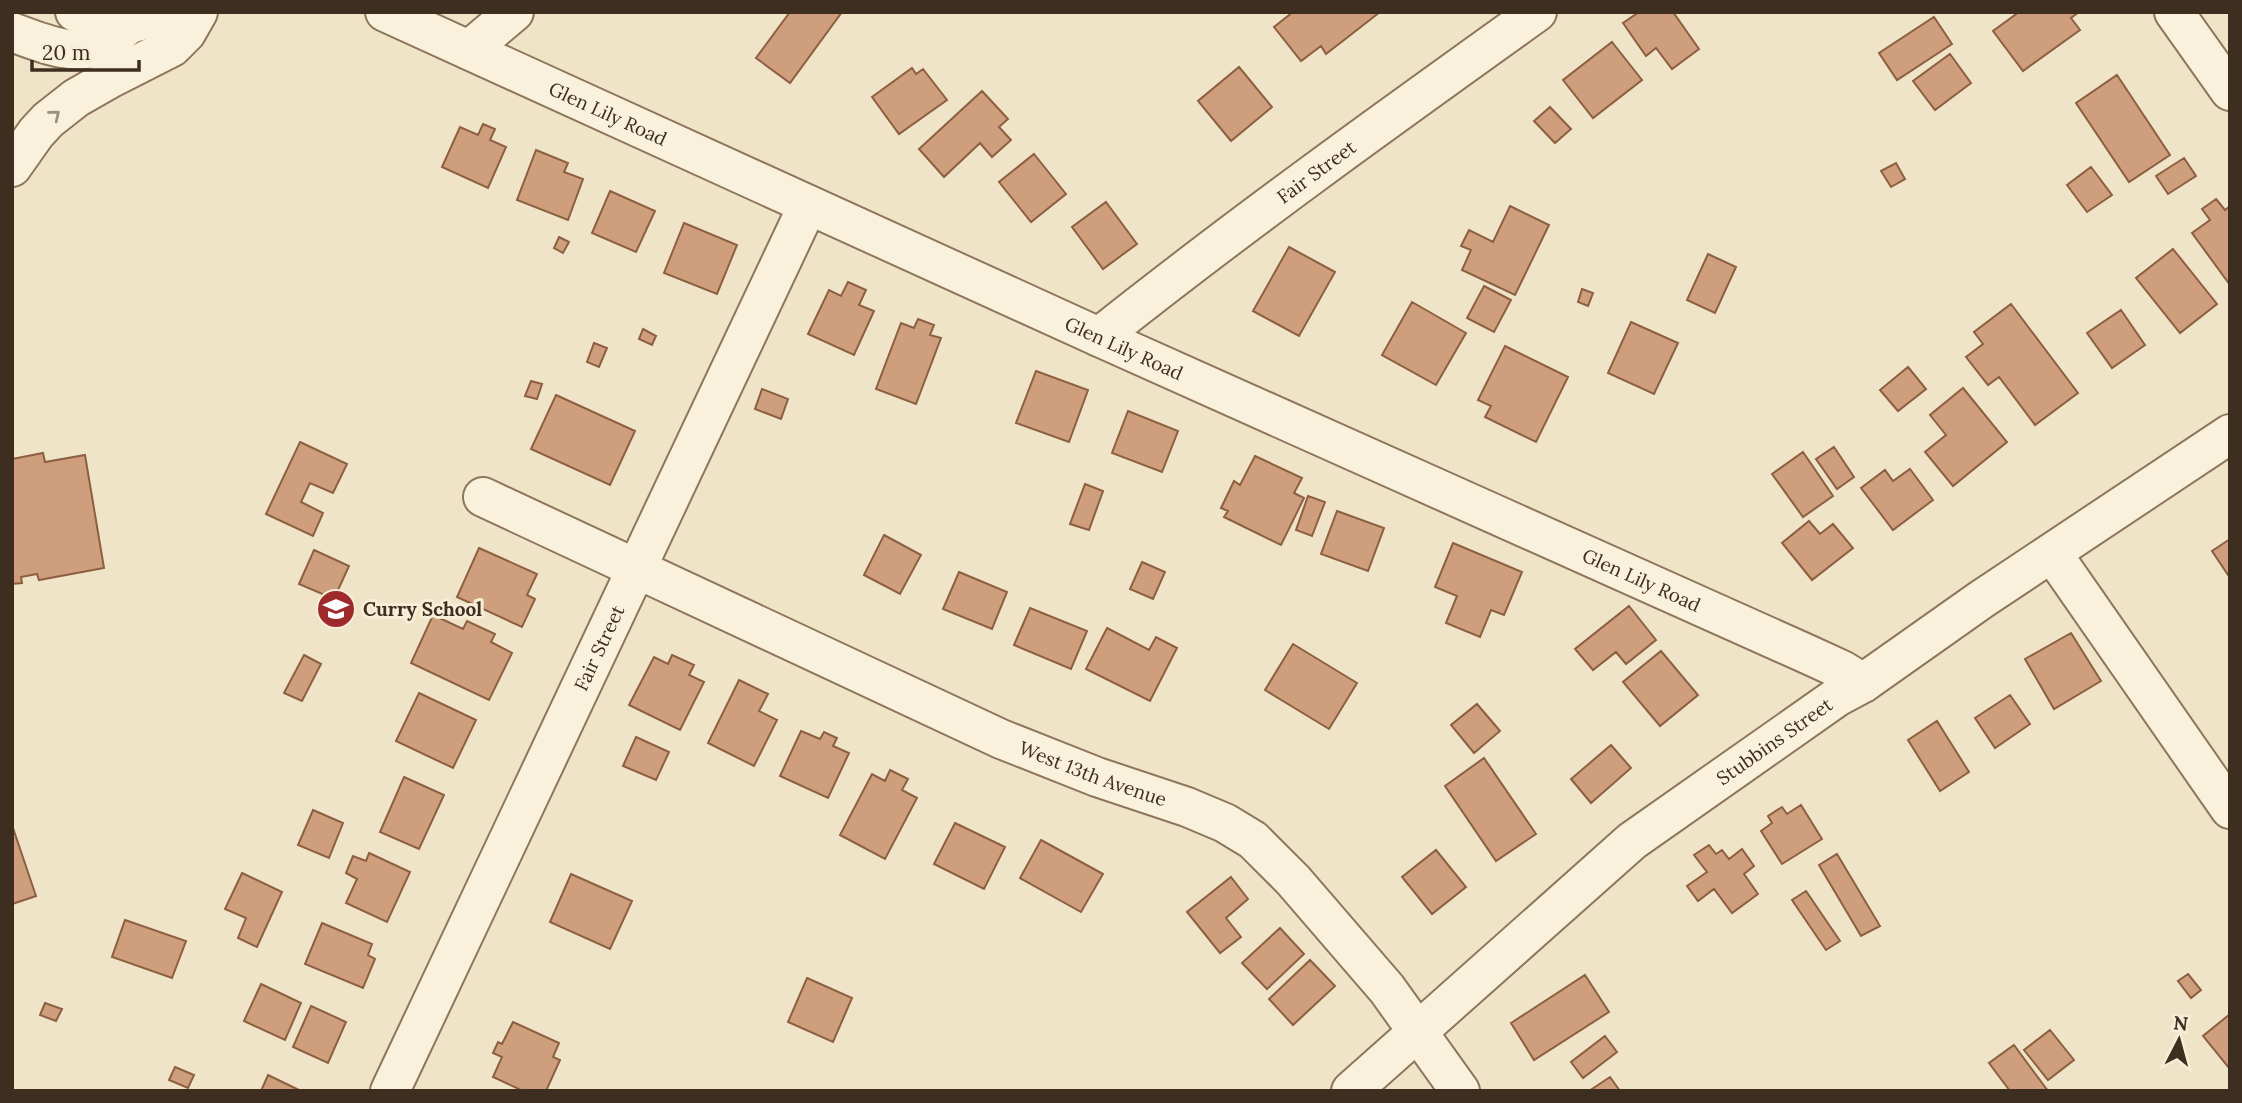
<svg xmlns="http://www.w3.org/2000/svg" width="2242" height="1103" viewBox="0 0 2242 1103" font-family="Lora,serif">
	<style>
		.building { fill: #cf9f7d; stroke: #8d5f41; stroke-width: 2 }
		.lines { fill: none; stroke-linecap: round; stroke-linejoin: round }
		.minor-casing { stroke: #8d765c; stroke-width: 42 }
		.minor { stroke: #faf1dc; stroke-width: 38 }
		.oneway { stroke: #9c907e }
		.labels { text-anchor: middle; stroke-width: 6; stroke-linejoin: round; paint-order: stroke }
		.street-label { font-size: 19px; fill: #3d2e20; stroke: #f7eed8 }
		.poi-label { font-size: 19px; font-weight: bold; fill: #3d2e20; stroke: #f7eed8; text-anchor: start }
	</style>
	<rect width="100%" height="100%" fill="#f0e4c8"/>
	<path class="building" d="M790 12H842L790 83 756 58Z
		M1293 12H1380L1326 54 1321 46 1301 61 1274 27Z
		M1639 12H1673L1699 49 1672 69 1656 48 1646 56 1623 23Z
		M2019 12H2079L2071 18 2080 30 2023 71 1993 31Z
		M1934 17 1952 44 1897 80 1879 53Z
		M1612 42 1642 80 1593 118 1563 80Z
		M1950 54 1971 83 1935 110 1913 81Z
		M1239 67 1272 107 1231 141 1198 101Z
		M912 68 916 74 923 69 947 100 899 134 872 97Z
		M2117 75 2170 155 2129 182 2076 103Z
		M982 91 1008 119 999 127 1011 140 992 157 980 143 944 177 919 149Z
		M1550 107 1571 129 1555 143 1534 121Z
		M483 124 495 129 490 140 506 147 488 188 442 167 460 127 478 135Z
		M536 150 568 163 564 172 583 179 568 220 517 200Z
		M1034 154 1066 194 1031 222 999 182Z
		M2184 158 2196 176 2168 194 2156 176Z
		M1896 163 1905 179 1891 187 1881 171Z
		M2091 167 2112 195 2087 212 2067 185Z
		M610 191 655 211 636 252 592 233Z
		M2216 199 2225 210 2230 206V285L2192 233 2210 220 2202 209Z
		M1106 202 1137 244 1103 269 1072 227Z
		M1510 206 1549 225 1515 295 1462 270 1471 250 1461 246 1469 230 1493 242Z
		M684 223 737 245 717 294 664 273Z
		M559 237 569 242 563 253 554 248Z
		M1289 247 1335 272 1299 336 1253 311Z
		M2173 249 2217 304 2180 333 2136 278Z
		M1708 254 1736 267 1715 313 1687 300Z
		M848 282 866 290 859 305 874 311 854 355 808 334 829 290 841 296Z
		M1484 286 1511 300 1494 332 1467 318Z
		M1582 289 1593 293 1588 306 1578 302Z
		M1412 302 1466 333 1436 385 1382 355Z
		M2011 304 2078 393 2035 425 1999 377 1988 385 1966 357 1983 344 1974 332Z
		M2121 310 2145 345 2112 368 2087 333Z
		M918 319 934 325 930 335 941 338 916 404 876 389 901 323 914 328Z
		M1631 322 1678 343 1654 394 1608 373Z
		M643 329 656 336 652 345 639 339Z
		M594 343 607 348 599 367 587 362Z
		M1505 346 1568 377 1536 442 1485 417 1491 406 1478 400Z
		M1908 367 1926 389 1898 411 1880 390Z
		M1036 371 1088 390 1069 442 1016 423Z
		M531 381 542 384 537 399 525 396Z
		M1963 388 2007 442 1953 486 1925 452 1946 435 1930 415Z
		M762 389 788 399 781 419 755 409Z
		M556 395 635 431 610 485 531 449Z
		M1128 411 1178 431 1162 472 1112 453Z
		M300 442 347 464 333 493 310 483 301 502 323 513 313 536 266 514Z
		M1834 447 1854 477 1837 489 1816 459Z
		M1803 452 1833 496 1803 517 1772 474Z
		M43 453 45 462 85 455 104 568 39 580 37 574 21 577 22 583 12 584V459Z
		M1255 456 1302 478 1294 493 1304 498 1281 545 1224 517 1228 511 1221 508 1234 481 1240 485Z
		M1910 469 1933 500 1893 530 1861 488 1885 470 1893 481Z
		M1085 484 1103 491 1089 530 1070 524Z
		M1308 496 1325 502 1312 536 1296 530Z
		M1337 511 1384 528 1368 571 1321 554Z
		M1809 521 1820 534 1833 524 1853 548 1812 580 1782 543Z
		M884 535 921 555 900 594 864 575Z
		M2230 539V578L2212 551Z
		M1453 543 1522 572 1504 615 1491 610 1480 637 1446 623 1457 596 1435 587Z
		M479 548 537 574 527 595 535 599 522 627 457 597Z
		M314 550 349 566 334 599 299 584Z
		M1142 562 1165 572 1153 599 1130 589Z
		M959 572 1007 592 992 629 943 609Z
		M1629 606 1656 640 1626 664 1616 652 1593 670 1575 649Z
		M1030 608 1087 631 1071 669 1014 645Z
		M433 615 463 629 467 621 495 634 491 642 512 653 489 700 411 663Z
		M1107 628 1149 650 1156 637 1177 648 1150 701 1086 669Z
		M2071 633 2101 681 2054 709 2025 659Z
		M1293 644 1357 683 1329 729 1265 690Z
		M1661 651 1698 695 1660 726 1623 682Z
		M304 655 321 664 302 701 284 693Z
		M672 655 694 665 689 675 704 682 680 730 629 705 654 657 668 664Z
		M739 680 768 694 759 711 777 720 754 766 708 743Z
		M419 693 476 720 453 768 396 741Z
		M2010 695 2030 724 1995 748 1975 718Z
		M1477 704 1500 731 1474 753 1451 725Z
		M1937 721 1969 772 1940 791 1908 740Z
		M801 731 820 739 824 732 837 738 833 746 849 753 828 798 780 776Z
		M636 737 669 752 656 780 623 766Z
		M1611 745 1631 768 1591 803 1571 779Z
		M1484 758 1536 834 1496 861 1445 786Z
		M890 770 908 779 902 790 917 798 885 859 840 835 872 774 885 781Z
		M404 777 444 795 419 849 380 832Z
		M1801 805 1822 839 1782 864 1761 831 1772 823 1768 816 1782 807 1787 814Z
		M313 810 343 823 329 858 298 845Z
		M955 823 1005 847 984 889 934 864Z
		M12 825 36 896 12 904Z
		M1041 840 1103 874 1081 912 1020 878Z
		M1709 845 1716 854 1722 850 1729 859 1742 849 1754 866 1744 874 1758 894 1732 913 1714 889 1698 901 1687 886 1707 872 1694 855Z
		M1436 850 1466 887 1432 914 1402 877Z
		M369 853 410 872 387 922 346 903 357 879 346 873 353 856 366 861Z
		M1837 854 1880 926 1861 936 1819 865Z
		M242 873 282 892 257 947 238 938 246 918 225 909Z
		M571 874 632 901 610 949 550 922Z
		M1231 877 1248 899 1226 918 1241 937 1220 953 1187 912Z
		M1806 891 1840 941 1826 950 1792 900Z
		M125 920 186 941 172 978 112 957Z
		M322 923 372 944 368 955 375 959 363 988 305 964Z
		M1280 928 1304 954 1267 989 1242 963Z
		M1310 960 1335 986 1293 1025 1269 999Z
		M2188 974 2201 990 2191 998 2178 981Z
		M1585 975 1609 1012 1534 1060 1511 1023Z
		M807 978 852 998 833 1042 788 1022Z
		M261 984 301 1003 285 1040 244 1021Z
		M45 1003 62 1009 56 1021 40 1015Z
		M311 1006 346 1022 328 1063 293 1047Z
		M2230 1014V1068H2229L2203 1036Z
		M513 1022 559 1043 553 1057 560 1060 546 1091H523L493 1077 502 1057 493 1053 498 1042 502 1044Z
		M2050 1030 2074 1060 2048 1080 2024 1050Z
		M1605 1036 1617 1052 1583 1078 1571 1062Z
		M2014 1045 2048 1091H2010L1989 1063Z
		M175 1067 194 1075 188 1088 169 1080Z
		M268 1075 301 1091H261Z
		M1610 1077 1620 1091H1589Z"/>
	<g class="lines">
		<defs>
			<g id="minor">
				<path d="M75 12C102 24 131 32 157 12"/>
				<path id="s1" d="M385 12 1099 337 1807 654 1842 670 1863 683"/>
				<path d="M2174 12 2230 91"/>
				<path d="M12 32C39 42 77 59 105 43 113 39 120 31 127 26"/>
				<path d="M469 50 514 12"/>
				<path d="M12 167 36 133 48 120 76 98 111 78 172 47 186 33 198 12"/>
				<path id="s2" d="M1099 337C1241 224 1389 118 1537 12"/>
				<path id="s3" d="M483 497 1001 739 1097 777 1187 807 1225 823 1253 840 1293 880 1387 989 1460 1091"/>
				<path d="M2052 553 2230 809"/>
				<path id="s4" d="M390 1091 808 205"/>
				<path id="s5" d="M1351 1091 1632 841 1837 697 1863 683 1982 599 2230 434"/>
			</g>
		</defs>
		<use href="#minor" class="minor-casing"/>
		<use href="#minor" class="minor"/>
	</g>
	<defs><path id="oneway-chevron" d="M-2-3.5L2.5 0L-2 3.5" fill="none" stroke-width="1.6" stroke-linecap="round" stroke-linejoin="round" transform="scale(1.75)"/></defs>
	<use class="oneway" href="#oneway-chevron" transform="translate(55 115) rotate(-39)"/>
	<defs>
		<symbol id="school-disc" viewBox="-11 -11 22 22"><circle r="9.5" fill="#9e2a2b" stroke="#f7eed8"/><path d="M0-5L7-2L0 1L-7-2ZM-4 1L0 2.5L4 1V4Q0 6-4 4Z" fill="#fff"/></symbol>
	</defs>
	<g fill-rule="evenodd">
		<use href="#school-disc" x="314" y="587" width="44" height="44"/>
	</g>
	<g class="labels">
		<g class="street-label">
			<text dy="7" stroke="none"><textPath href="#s1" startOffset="245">Glen Lily Road</textPath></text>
			<text dy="7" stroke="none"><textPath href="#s2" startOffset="273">Fair Street</textPath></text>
			<text dy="7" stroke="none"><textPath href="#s1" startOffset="812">Glen Lily Road</textPath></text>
			<text dy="7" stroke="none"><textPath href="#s1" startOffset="1379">Glen Lily Road</textPath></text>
			<text dy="7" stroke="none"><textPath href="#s4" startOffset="490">Fair Street</textPath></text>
			<text dy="7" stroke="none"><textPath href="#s5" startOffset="550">Stubbins Street</textPath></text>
			<text dy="7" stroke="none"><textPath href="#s3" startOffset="670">West 13th Avenue</textPath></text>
		</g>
		<g class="poi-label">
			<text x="363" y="616">Curry School</text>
		</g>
	</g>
	<rect width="2242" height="1103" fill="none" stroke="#3d2e20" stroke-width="28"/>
	<g transform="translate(2179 1040) rotate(6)" stroke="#f7eed8" stroke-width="5" paint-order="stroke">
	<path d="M0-5L12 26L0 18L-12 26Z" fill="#3d2e20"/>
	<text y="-10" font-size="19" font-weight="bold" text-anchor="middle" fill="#3d2e20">N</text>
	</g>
	<path d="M32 60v10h107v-10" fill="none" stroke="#3d2e20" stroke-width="3.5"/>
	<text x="42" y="60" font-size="21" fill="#3d2e20" stroke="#f7eed8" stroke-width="5" paint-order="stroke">20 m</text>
</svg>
